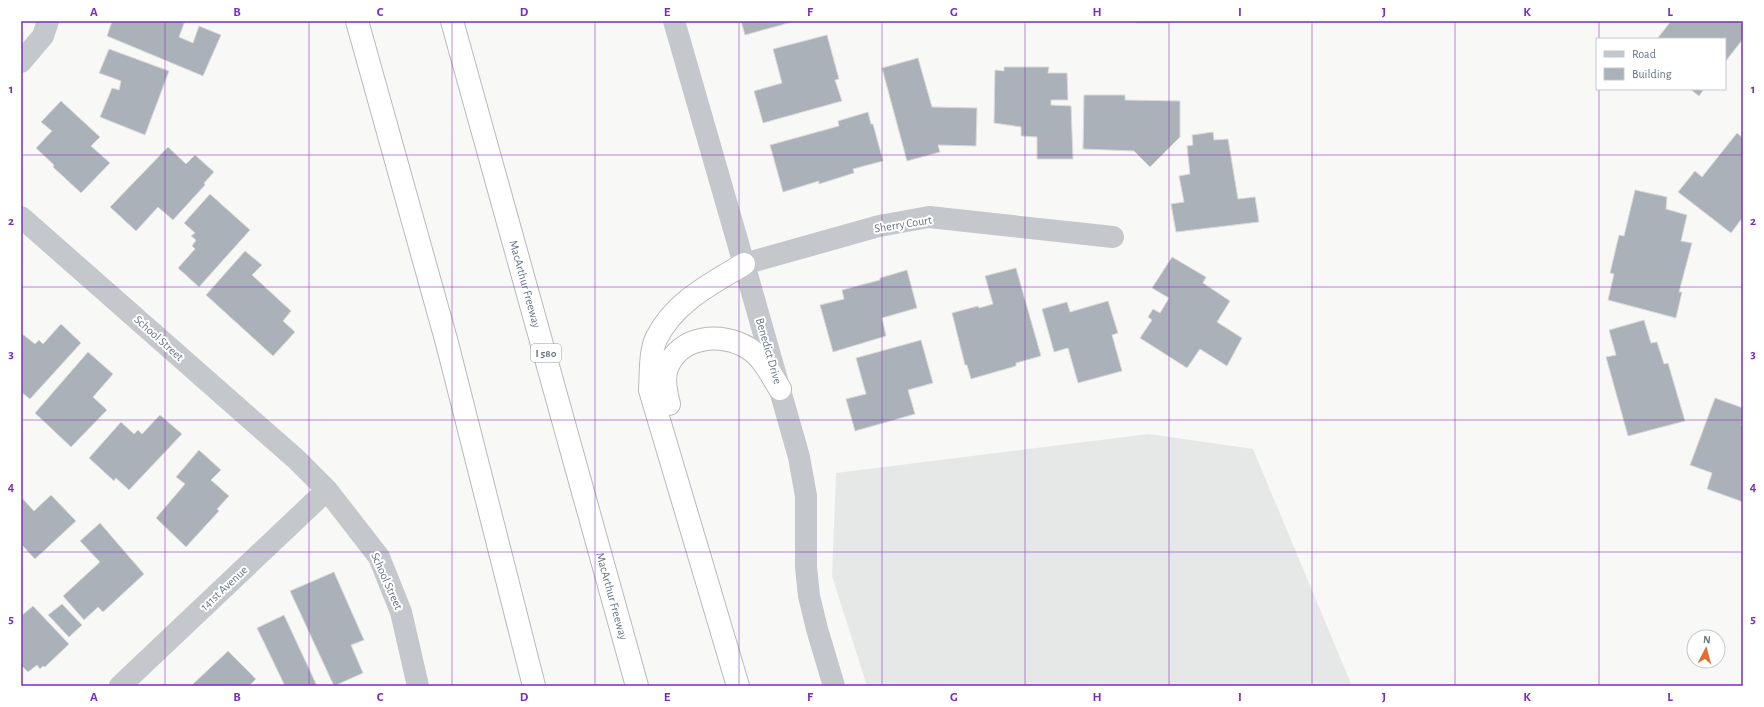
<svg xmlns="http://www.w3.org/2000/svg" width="1764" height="707" viewBox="0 0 1764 707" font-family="'Alegreya Sans',sans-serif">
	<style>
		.built { fill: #e6e7e7 }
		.building { fill: #abb1b8; stroke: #dadad8 }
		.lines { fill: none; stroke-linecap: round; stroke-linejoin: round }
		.motorway-casing { stroke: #b7babd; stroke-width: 24 }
		.minor { stroke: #c4c7cb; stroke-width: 22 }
		.tertiary { stroke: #c4c7cb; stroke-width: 22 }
		.motorway { stroke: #fff; stroke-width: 22 }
		.grid { fill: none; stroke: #7b2cbf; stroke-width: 1; stroke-opacity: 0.55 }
		.labels { text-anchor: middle; stroke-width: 4; stroke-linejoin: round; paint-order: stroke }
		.shield { fill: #fff; stroke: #959eaa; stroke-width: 1 }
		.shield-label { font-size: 11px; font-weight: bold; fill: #687586 }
		.street-label { font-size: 12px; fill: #687586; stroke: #fff }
		.neatline { fill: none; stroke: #7b2cbf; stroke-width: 1.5 }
		.grid-label { font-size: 13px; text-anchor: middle; font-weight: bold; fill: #7b2cbf }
	</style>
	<rect width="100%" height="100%" fill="#f8f8f6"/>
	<path class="built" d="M1149 434 1253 449 1352 686H867L832 576 836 473Z"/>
	<path class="building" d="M112 21H185L179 37 193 43 199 26 221 35 203 76 107 36Z
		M741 21H796L745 35Z
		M1136 21H1168V23H1136Z
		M1671 21H1739L1743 24V39L1725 62V39H1657Z
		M827 35 839 79 835 80 842 101 763 123 754 91 782 83 773 49Z
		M109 49 169 71 145 135 100 117 112 88 119 90 121 81 99 73Z
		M918 58 932 107 977 108 976 146 938 145 940 152 907 161 882 68Z
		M1004 67H1049L1048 73H1067L1068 100H1051V105L1071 106 1073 159H1037V137L1021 136V127L994 123 995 70 1004 71Z
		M1690 89H1704L1699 96Z
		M1084 95H1125V100L1180 101V137L1150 167 1134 151 1083 149Z
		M61 101 100 137 91 146 110 163 81 193 53 167 54 165 36 148 52 131 41 122Z
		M868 112 871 124H873L883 161 853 169 854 173 819 184V181L783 192 770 145 839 126 838 121Z
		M1213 132 1214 140 1228 139 1238 199 1255 197 1259 222 1176 232 1171 204 1184 202 1179 176 1190 174 1187 146 1193 145 1192 135Z
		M1737 133 1743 138V217L1731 233 1678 192 1695 171 1702 177Z
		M168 147 186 164 195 155 214 172 204 183 205 185 173 220 158 207 136 231 110 207Z
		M1635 190 1667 197 1666 209 1687 215 1681 241 1692 243 1679 292H1682L1676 318 1608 300 1614 274 1610 273 1619 235 1624 236Z
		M210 194 250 230 199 287 178 268 195 249 192 246 196 240 191 236 195 233 184 223Z
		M245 251 262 265 252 275 291 311 283 321 295 332 273 356 206 295Z
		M1172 257 1206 277 1203 283 1230 301 1217 322 1242 338 1227 366 1200 349 1187 368 1140 338 1152 320 1148 317 1153 309 1160 313 1169 298 1152 288Z
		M1016 268 1041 356 1016 363V366L971 379 967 365H965L952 313 978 306 979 308 993 304 985 276Z
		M907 270 917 308 882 318 886 336 833 352 820 305 844 299 842 290 880 280V278Z
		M1108 301 1118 333 1112 335 1122 371 1078 383 1068 348 1054 352 1042 309 1067 302 1070 312Z
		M1644 320 1651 343 1657 342 1664 364 1668 363 1685 421 1628 436 1606 357 1616 355 1609 330Z
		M61 324 81 343 30 399 21 392V333L35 344 39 340 43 344Z
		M921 340 933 383 908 390 915 414 855 431 846 399 866 394 856 358Z
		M88 352 113 374 93 397 107 410 71 447 35 413Z
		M1715 398 1743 408V419L1741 425 1743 426V502L1707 489 1712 473 1690 465Z
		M160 415 182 434 129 490 116 478 114 481 89 458 121 422 134 434 138 430 142 434Z
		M199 450 221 470 211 480 229 496 217 509 219 511 186 547 156 518 185 484 176 477Z
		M51 495 76 521 35 559 21 544V497L34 511Z
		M100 523 144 574 103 612 98 607 84 620 63 596 100 562 80 541Z
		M334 572 364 640 351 645 363 673 334 686 290 591Z
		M62 604 82 625 69 637 48 615Z
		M33 606 69 644 45 667 43 666 40 669 37 665 28 672 21 665V616Z
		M284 615 317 686H285L257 628Z
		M228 651 256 679 249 686H191Z"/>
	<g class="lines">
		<defs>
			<g id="motorway">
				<path d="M357 21 447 343 534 686"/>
				<path id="s1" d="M452 21 637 686"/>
				<path d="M669 404C666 393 663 379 667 368 680 335 722 332 748 348 763 357 771 375 780 389"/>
				<path d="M738 686 650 390C651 375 650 352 656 339 674 302 711 284 744 264"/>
			</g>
		</defs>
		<use href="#motorway" class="motorway-casing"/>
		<path class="minor" d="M21 62 43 36 48 21
			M21 217 296 459 327 490 379 557 401 612 418 686
			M120 686 327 490
			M834 686 817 629 809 596 806 567V496L799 457 744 264 879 226 929 217 1113 237"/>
		<path class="tertiary" d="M674 21 744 264"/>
		<use href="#motorway" class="motorway"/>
	</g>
	<path class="grid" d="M165 21V686M309 21V686M452 21V686M595 21V686M739 21V686M882 21V686M1025 21V686M1169 21V686M1312 21V686M1455 21V686M1599 21V39M1599 89V686M21 155H1743M21 287H1743M21 420H1743M21 552H1743"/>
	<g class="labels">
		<rect class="shield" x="531" y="344" width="30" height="18" rx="3"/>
		<g class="shield-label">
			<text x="546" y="357">I 580</text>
		</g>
		<g class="street-label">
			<text transform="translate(903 224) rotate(-9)" y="4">Sherry Court</text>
			<text dy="4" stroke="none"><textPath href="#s1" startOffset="273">MacArthur Freeway</textPath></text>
			<text transform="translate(159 338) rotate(42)" y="4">School Street</text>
			<text transform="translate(769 351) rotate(74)" y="4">Benedict Drive</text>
			<text transform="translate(387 581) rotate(66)" y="4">School Street</text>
			<text transform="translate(224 588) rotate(-43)" y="4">141st Avenue</text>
			<text dy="4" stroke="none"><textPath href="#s1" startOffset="597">MacArthur Freeway</textPath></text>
		</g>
	</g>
	<rect width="1764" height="707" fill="none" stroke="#ffffff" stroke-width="44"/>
	<rect x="1596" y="38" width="130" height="52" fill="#ffffff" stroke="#c3c8cf"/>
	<rect x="1604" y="51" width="20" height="6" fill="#c4c7cb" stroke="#c3c8cf"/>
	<text x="1632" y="58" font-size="12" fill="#687586">Road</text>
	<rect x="1604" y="68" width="20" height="12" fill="#abb1b8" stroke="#c3c8cf"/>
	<text x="1632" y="78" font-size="12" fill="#687586">Building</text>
	<g transform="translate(1706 649) rotate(6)"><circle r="19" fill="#ffffff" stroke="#c3c8cf"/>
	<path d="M0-3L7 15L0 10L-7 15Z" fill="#df7030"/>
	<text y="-6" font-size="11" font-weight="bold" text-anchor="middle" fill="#687586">N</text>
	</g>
	<rect x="22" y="22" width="1720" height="663" class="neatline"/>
	<g class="grid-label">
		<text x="94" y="16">A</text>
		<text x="237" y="16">B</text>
		<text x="380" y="16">C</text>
		<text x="524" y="16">D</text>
		<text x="667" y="16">E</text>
		<text x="810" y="16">F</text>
		<text x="954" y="16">G</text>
		<text x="1097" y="16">H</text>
		<text x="1240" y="16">I</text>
		<text x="1384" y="16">J</text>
		<text x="1527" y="16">K</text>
		<text x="1670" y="16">L</text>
		<text x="11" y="93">1</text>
		<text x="1753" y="93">1</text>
		<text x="11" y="225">2</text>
		<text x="1753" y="225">2</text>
		<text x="11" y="358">3</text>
		<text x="1753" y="358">3</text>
		<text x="11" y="491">4</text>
		<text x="1753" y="491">4</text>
		<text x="11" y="623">5</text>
		<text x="1753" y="623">5</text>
		<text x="94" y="701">A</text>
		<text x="237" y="701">B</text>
		<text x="380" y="701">C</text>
		<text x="524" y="701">D</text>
		<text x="667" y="701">E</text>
		<text x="810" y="701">F</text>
		<text x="954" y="701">G</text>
		<text x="1097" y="701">H</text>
		<text x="1240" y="701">I</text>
		<text x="1384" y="701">J</text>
		<text x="1527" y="701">K</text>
		<text x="1670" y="701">L</text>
	</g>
</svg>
